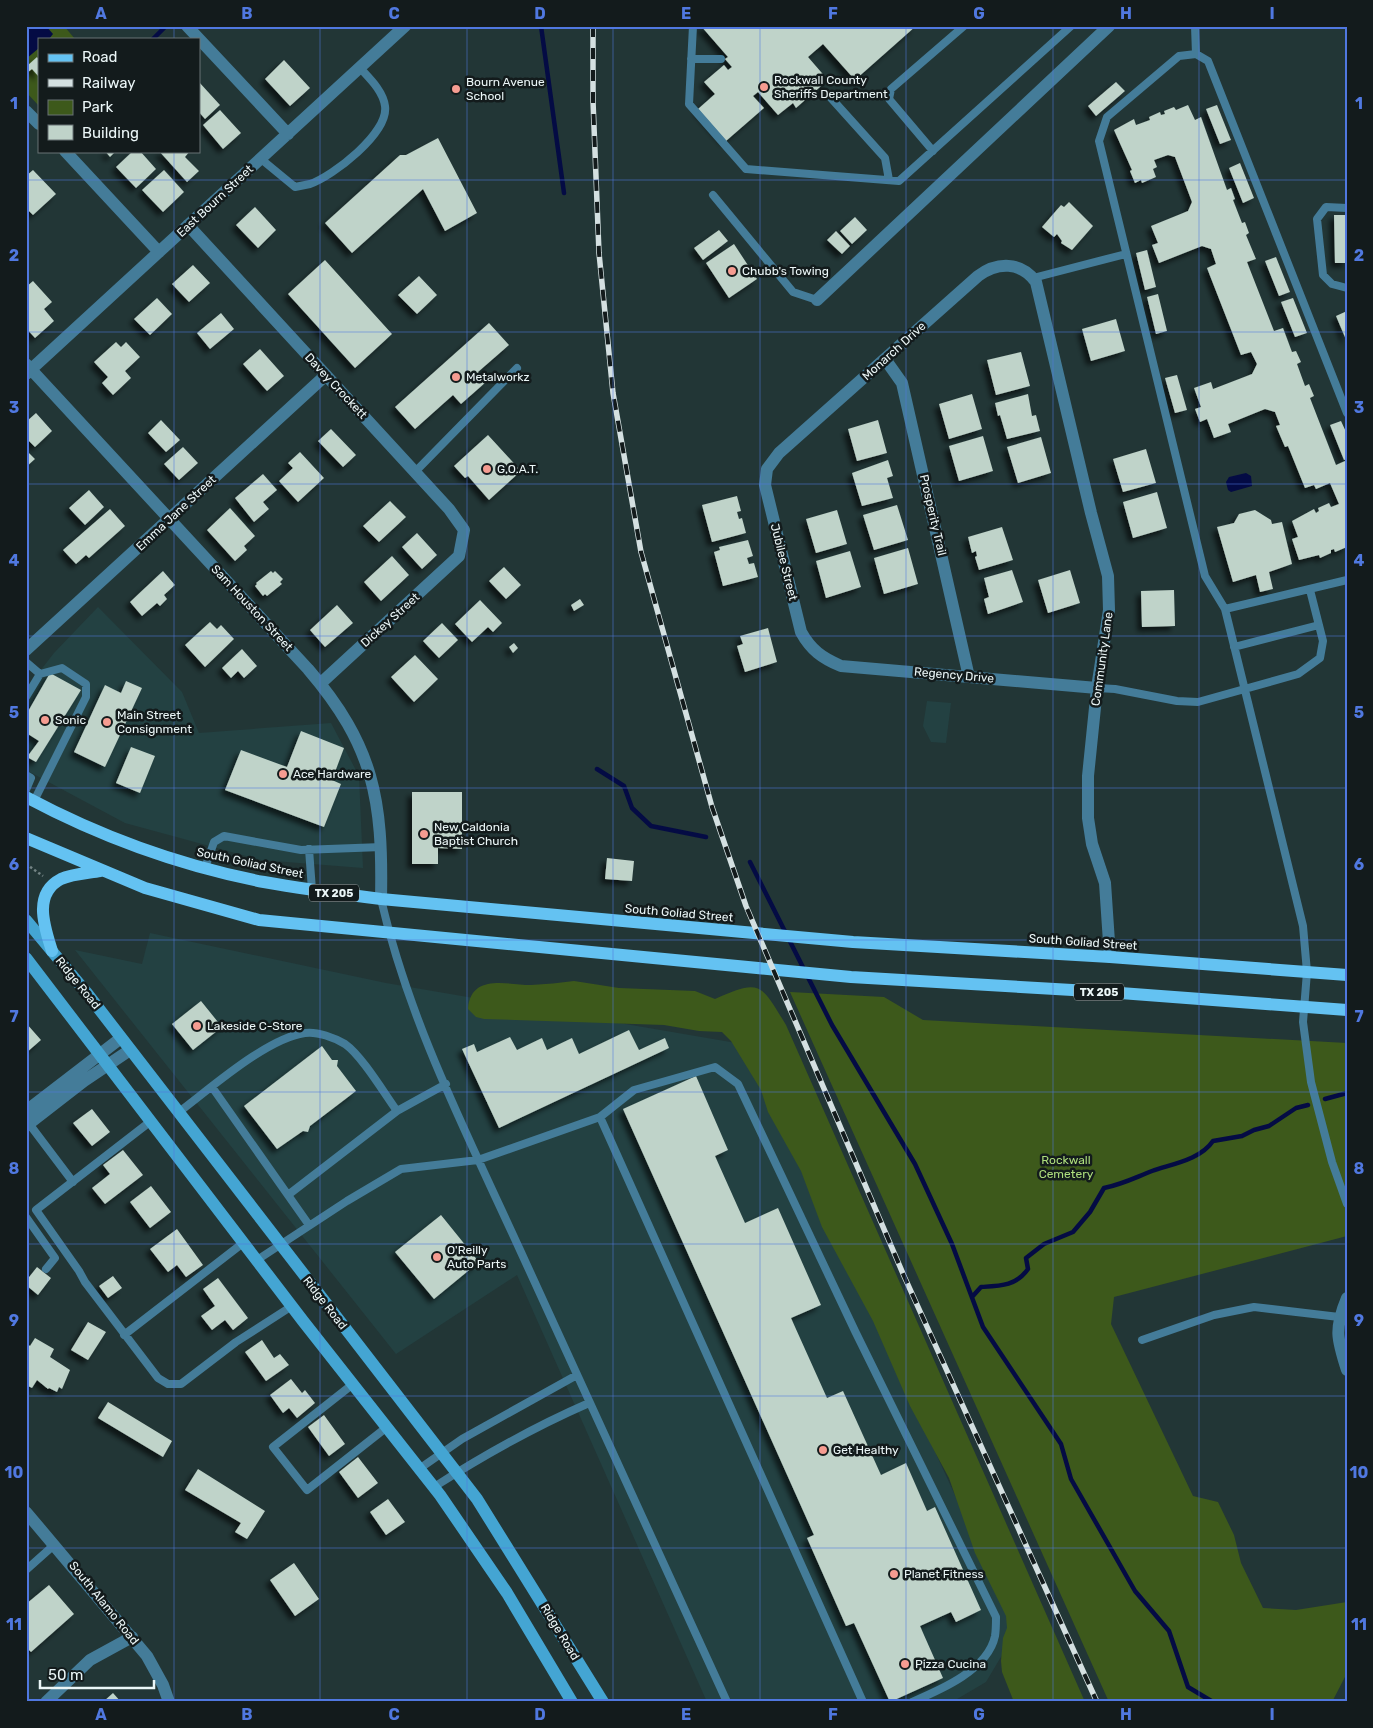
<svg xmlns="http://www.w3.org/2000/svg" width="1373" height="1728" viewBox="0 0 1373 1728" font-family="Rubik,sans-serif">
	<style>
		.built { fill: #234142 }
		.green { fill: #3d591b }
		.water { fill: #040b44 }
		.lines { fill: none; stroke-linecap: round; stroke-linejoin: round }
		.stream { stroke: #040b44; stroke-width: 4.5 }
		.building { fill: #bfd3c9; filter: url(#shadow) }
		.path { stroke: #738384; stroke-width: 2.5; stroke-dasharray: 2.5 2.5; stroke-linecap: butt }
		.service { stroke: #447c99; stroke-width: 8 }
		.minor { stroke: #447c99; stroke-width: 12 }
		.tertiary { stroke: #447c99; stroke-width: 12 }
		.secondary { stroke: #44a5d3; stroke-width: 12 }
		.primary { stroke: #64c2f2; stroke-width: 12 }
		.rail-casing { stroke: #d4e0e1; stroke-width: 5.5 }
		.rail { stroke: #131b1c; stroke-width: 4; stroke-dasharray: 11; stroke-linecap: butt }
		.grid { fill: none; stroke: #5078e0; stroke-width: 1; stroke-opacity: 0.55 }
		.poi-dot { fill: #f59c91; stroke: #131b1c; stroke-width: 2 }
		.labels { text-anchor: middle; stroke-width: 5; stroke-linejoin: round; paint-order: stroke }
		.shield { fill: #131b1c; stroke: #aab4b5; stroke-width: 1 }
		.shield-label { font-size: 11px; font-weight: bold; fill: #ebf6f7 }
		.poi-label { font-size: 12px; fill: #ebf6f7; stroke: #131b1c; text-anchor: start }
		.street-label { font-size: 12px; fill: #ebf6f7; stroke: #131b1c }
		.park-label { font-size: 12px; fill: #aede7d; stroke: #131b1c }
		.neatline { fill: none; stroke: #5078e0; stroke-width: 2 }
		.grid-label { font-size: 16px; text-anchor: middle; font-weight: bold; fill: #5078e0 }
	</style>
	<defs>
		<filter id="shadow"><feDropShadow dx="-4.5" dy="4.5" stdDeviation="2.5" flood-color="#0009"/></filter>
	</defs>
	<rect width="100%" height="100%" fill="#223636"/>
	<path class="built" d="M98 607 182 692 199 733 331 723 359 776 363 868 261 860 125 823 26 770V689L54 653Z
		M927 701 951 703 946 743 931 742 923 726Z
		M150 933 386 983 748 1045 1017 1630 986 1682 952 1702H707L517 1275 396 1354 75 950 142 964Z"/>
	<path class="green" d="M26 26H64L75 39H39V106L26 92Z
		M574 981 619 988 695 991 715 999C761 978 761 984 786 1025L1085 1702H1014L1002 1672 1001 1661 1003 1638 1007 1628 1006 1616 975 1553 949 1478 910 1406 873 1321 822 1227 801 1171 768 1112 761 1090 731 1041 722 1032 699 1031 664 1025 484 1019 476 1017 468 1009C471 973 507 985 531 985 546 984 560 983 574 981Z
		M790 992 884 997 923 1020 1347 1043V1236L1114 1297 1111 1324 1193 1496 1218 1502 1234 1535 1241 1563 1263 1608 1296 1610 1347 1602V1673L1332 1702H1109Z"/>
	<path class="water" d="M26 26H46L53 34 49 39H39V48L26 59Z
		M1246 473 1251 476 1252 486 1231 492 1228 490 1226 482 1229 477Z"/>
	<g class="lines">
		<path class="stream" d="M541 26 564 193
			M153 39 166 26
			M597 769 624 786 632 808 651 826 706 837
			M750 862 832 1025 915 1164 952 1244 983 1327 1061 1444 1071 1479 1135 1591 1169 1631 1188 1687 1213 1702
			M1325 1099 1347 1093
			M972 1297 981 1287C1001 1286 1016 1286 1028 1269L1026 1258 1044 1244 1073 1232 1090 1212 1104 1188C1123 1184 1134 1178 1152 1171 1172 1164 1200 1160 1213 1141L1242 1136 1254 1130 1269 1126 1296 1108 1308 1105"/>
	</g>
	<path class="building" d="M701 26H916L855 80 823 44 808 57 828 80 796 108 793 103 778 115 758 92 753 96 764 108 726 141 698 109 715 94 704 82 724 65 728 70 732 67 725 59 728 57Z
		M37 57 39 60V77L32 69 28 72 26 70V67Z
		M284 60 310 88 290 106 265 79Z
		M199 82 220 105 205 119 199 112Z
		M1116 82 1125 91 1096 116 1088 106Z
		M1188 105 1195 120 1201 117 1227 190 1231 188 1235 199 1233 200 1242 223 1245 222 1249 233 1246 235 1256 259 1247 262 1274 331 1283 328 1292 352 1296 351 1301 362 1297 364 1305 386 1309 384 1314 396 1310 398 1336 465 1345 461 1347 464V547L1335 552 1334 549 1331 550V553L1320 558 1319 555 1299 560 1292 539 1298 537 1292 521 1314 509 1316 513 1319 511 1318 508 1329 503 1331 507 1339 504 1330 483 1316 489 1314 485 1305 488 1288 446 1285 447 1276 426 1280 425 1275 412 1265 409 1228 424 1231 432 1214 438 1207 419 1200 422 1195 409 1201 407 1194 388 1211 382 1213 389 1252 374 1257 364 1251 352 1241 355 1207 268 1216 264 1211 249 1202 246 1159 263 1152 245 1158 243 1151 226 1188 211 1192 202 1175 157 1168 155 1154 160 1157 167 1153 169 1156 177 1142 183 1141 180 1135 183 1130 171 1132 170 1114 130 1134 119 1136 125 1150 120 1149 117 1160 112 1161 115 1165 114 1164 111 1174 107 1176 110Z
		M1217 105 1231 140 1220 144 1206 109Z
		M220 110 241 133 223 149 203 125Z
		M438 138 477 213 445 231 423 189 352 253 325 223 400 155H406Z
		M105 151H116L110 157Z
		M133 151H140L156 169 136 188 116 167Z
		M159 151H190L185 157 199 171 187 182Z
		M1240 163 1254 198 1243 203 1229 168Z
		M33 170 56 194 33 215 26 208V176Z
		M164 170 184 192 163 212 142 190Z
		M1069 202 1093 226 1072 250 1061 243 1062 241 1057 234 1054 237 1042 227 1061 205 1064 207Z
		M255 207 276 230 258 248 236 225Z
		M1334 215H1347V263H1335Z
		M855 217 867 230 852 244 840 231Z
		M719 230 728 241 703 260 694 248Z
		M836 231 850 246 842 254 827 240Z
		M734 244 757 279 729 298 706 263Z
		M1147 250 1156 287 1145 290 1136 253Z
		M1276 257 1290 292 1279 296 1265 261Z
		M325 260 392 334 355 368 288 294Z
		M193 265 210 283 189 302 172 284Z
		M419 276 437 295 417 314 398 295Z
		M33 281 52 302 44 309 54 321 35 338 26 328V287Z
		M1158 294 1167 331 1156 334 1147 297Z
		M157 298 172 314 150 335 134 319Z
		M1293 298 1307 333 1295 337 1281 302Z
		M1347 311V342L1336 316Z
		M221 313 234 329 210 349 197 333Z
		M1116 319 1125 351 1091 361 1082 329Z
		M489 323 509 345 478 372 486 382 461 404 453 395 415 429 395 407Z
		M116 342 121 347 126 342 140 357 125 371 131 378 113 395 102 383 108 377 94 362Z
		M260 349 284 376 267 391 243 364Z
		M1021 352 1030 386 996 395 987 360Z
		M1177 375 1187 410 1175 413 1165 378Z
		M972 394 982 429 949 439 939 404Z
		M1028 394 1032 416 1036 415 1040 431 1007 439 1000 415 998 416 995 403Z
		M36 413 52 431 35 447 26 438V422Z
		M161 420 180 440 166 452 148 433Z
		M878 420 887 453 857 461 848 429Z
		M1341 421 1347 434V459L1344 460 1330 425Z
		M331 429 356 455 343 467 318 441Z
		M488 435 521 471 489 500 468 476 465 478 454 466Z
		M983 436 993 471 959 481 949 446Z
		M1041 437 1051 473 1018 483 1007 447Z
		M183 447 198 463 179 480 164 464Z
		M1146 449 1156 483 1123 492 1113 459Z
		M26 450 35 459 26 467Z
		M300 452 324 478 298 502 279 481 293 468 288 463Z
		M888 460 893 476 887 478 893 498 862 506 852 473Z
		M263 474 277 490 263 502 269 509 254 522 235 498Z
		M89 490 104 507 85 525 69 508Z
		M1157 492 1167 528 1133 538 1123 502Z
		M737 496 741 511 737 512 739 519 742 518 746 533 712 542 702 505Z
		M390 501 406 517 379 542 363 526Z
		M897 505 908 540 874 550 863 515Z
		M230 508 255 536 244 546 247 550 235 561 207 530Z
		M110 509 125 526 89 558 86 555 76 564 63 550Z
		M837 510 847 544 816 553 806 519Z
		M1255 510 1271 520 1272 524 1282 522 1292 564 1269 572 1273 589 1260 592 1256 575 1233 582 1217 527 1234 523 1239 514Z
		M1002 527 1013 560 979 570 975 557 977 556 976 551 972 553 968 537Z
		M417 533 437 555 422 569 402 547Z
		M748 540 753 556 747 558 749 564 754 563 758 577 723 586 714 552 720 550 719 547Z
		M908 548 918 584 884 594 874 558Z
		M850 551 861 587 826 598 816 561Z
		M392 556 409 575 381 601 364 582Z
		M504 567 521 585 506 599 489 581Z
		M1012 570 1023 602 988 614 984 599 989 597 984 578Z
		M1070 570 1080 603 1048 613 1038 580Z
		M163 571 175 585 164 595 167 599 160 606 157 603 142 616 130 602Z
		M271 571 273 573 275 571 283 579 280 582 282 584 267 596 265 594 263 596 255 586 257 584 256 583Z
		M1174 590 1175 626 1142 627 1141 591Z
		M580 599 584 605 574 611 571 605Z
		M480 600 502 623 493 632 488 627 472 642 455 624Z
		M337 605 353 623 325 647 310 630Z
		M210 622 217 629 221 625 234 639 205 667 185 645Z
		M442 623 458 640 439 658 423 641Z
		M768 628 777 662 745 672 737 646 743 644 740 636Z
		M514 643 518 648 513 653 509 647Z
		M242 649 257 666 244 678 238 671 231 678 222 668Z
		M415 655 438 679 414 702 391 677Z
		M50 673 81 690 36 762 27 757 39 741 28 734 26 737V715Z
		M126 681 142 688 105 767 74 752 105 685 121 693Z
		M301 731 344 748 332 780 341 784 324 827 225 790 241 750 287 767Z
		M131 747 155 756 140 793 116 783Z
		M412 792H462V849L438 848V864H412Z
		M607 858 634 861 632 881 605 879Z
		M201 1001 222 1027 193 1050 172 1024Z
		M26 1023 41 1040 26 1053Z
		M629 1030 639 1050 665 1038 669 1048 499 1128 462 1049 474 1044 477 1052 510 1037 517 1050 542 1038 547 1050 572 1038 579 1054Z
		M322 1046 332 1060H338L337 1066 356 1091 310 1126 308 1132 303 1131 277 1149 244 1106Z
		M696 1076 728 1150 715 1156 745 1223 778 1208 821 1305 791 1318 827 1398 843 1391 881 1475 906 1463 927 1511 935 1507 981 1610 956 1622 951 1612 920 1626 943 1678 890 1702 854 1623 846 1626 807 1538 814 1535 623 1109Z
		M92 1109 110 1132 92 1146 73 1123Z
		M123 1150 143 1175 105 1204 92 1188 110 1174 103 1165Z
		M151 1186 171 1212 150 1228 130 1202Z
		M441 1215 479 1262 434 1299 395 1252Z
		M177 1229 203 1265 186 1277 177 1265 168 1272 150 1249Z
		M37 1267 51 1278 38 1295 26 1285V1281Z
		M113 1276 122 1288 108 1298 99 1286Z
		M218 1278 248 1318 233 1330 225 1320 212 1330 201 1316 215 1306 203 1289Z
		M88 1322 106 1332 88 1360 71 1350Z
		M35 1338 54 1349 50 1357 70 1370 62 1389 59 1387 57 1392 49 1388 48 1389 37 1380 32 1388 26 1385V1343L30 1346Z
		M262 1340 274 1358 280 1354 289 1365 266 1381 245 1352Z
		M291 1379 302 1393 305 1390 315 1403 297 1418 289 1408 283 1413 270 1395Z
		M108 1402 172 1441 163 1457 98 1418Z
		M324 1415 345 1444 329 1456 308 1427Z
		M358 1457 378 1483 358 1498 339 1472Z
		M198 1469 265 1511 247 1539 235 1532 241 1523 185 1490Z
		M388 1499 405 1522 386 1535 370 1512Z
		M294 1563 319 1599 295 1616 270 1580Z
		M49 1585 74 1614 31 1652 26 1647V1604Z
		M113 1693 121 1702H103Z"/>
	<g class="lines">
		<path class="path" d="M26 864 43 876"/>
		<path class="service" d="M693 26 689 104 746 169 899 181 1071 26
			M1195 26 1196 54
			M691 59H721
			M831 98 885 158 889 180
			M933 151 889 99 891 89 964 26
			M261 159 295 187C300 186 305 185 310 184 333 176 389 133 385 106 383 91 370 79 360 68
			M713 195 793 292 817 300
			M1347 208 1326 207 1317 219 1323 275 1332 284 1347 288
			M1033 278 1126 254
			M1347 413 1208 61 1196 54 1179 56 1107 117 1099 141 1205 576 1225 609 1303 926 1307 972 1303 1022 1311 1082 1332 1162 1347 1204
			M415 472 517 368
			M1225 609 1347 580
			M1234 647 1319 625
			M26 662 40 674
			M1097 688 1115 689 1177 701 1198 702 1298 674 1320 658 1323 641 1310 590
			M26 697 40 674 62 668 86 684V697L34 801
			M26 775 31 778 26 790
			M309 849 312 890
			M205 868 214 842 224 836 301 850 382 847
			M381 899C409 1022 468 1136 520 1250 589 1401 657 1552 727 1702
			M212 1087 309 1225
			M397 1111 446 1084
			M179 1112C211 1088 267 1038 305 1033 317 1031 335 1038 345 1044 362 1056 384 1093 397 1111L288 1195
			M600 1117 634 1090 715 1067 738 1084 855 1331 996 1617C996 1623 996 1630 995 1636 988 1670 940 1690 912 1702
			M27 1121 73 1182
			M151 1121 36 1210 79 1271 85 1282 158 1378 168 1384H181L236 1342 292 1306
			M26 1217 55 1258 46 1269
			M257 1260 347 1201 401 1169 478 1160 600 1117 863 1702
			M124 1335 243 1243
			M1142 1340 1214 1315 1254 1307 1339 1317
			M353 1384 273 1447 307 1490 387 1427
			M419 1469 462 1439 577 1375
			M434 1487C484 1455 534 1427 589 1403
			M26 1570 54 1545"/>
		<path class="minor" d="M187 26 288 134
			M26 111 39 124
			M65 151 159 252
			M188 225 449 509 464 530 459 556 321 683
			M817 300 1109 26
			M885 359 902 383 969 677
			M26 364 308 669C374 746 383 800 381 899
			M26 374 405 26
			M26 650 326 375
			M1097 688 841 666C822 658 811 650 801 632L765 485 767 469 779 453 978 276C997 262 1021 261 1036 282L1091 513 1108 576 1109 610 1097 688 1088 776V818L1092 844 1105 883 1110 957
			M1347 1298C1334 1329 1337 1339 1347 1370
			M26 1512 147 1656 163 1685 169 1702
			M46 1702 90 1660 132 1637"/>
		<path class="tertiary" d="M26 1111 121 1038
			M26 1126 84 1081 130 1050"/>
		<path class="secondary" d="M26 920 86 992 477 1499 603 1702
			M26 958 303 1321 440 1495 507 1593 572 1702"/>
		<path class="primary" d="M26 797C101 837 181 866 264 882 303 889 342 894 381 899L853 942 1110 957 1347 975
			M26 838 145 888 259 920 851 977 1107 992 1347 1010
			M52 951C45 928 32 894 61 879 72 874 89 873 100 871"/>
		<defs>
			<path id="rail" d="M593 26V101L599 253 613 393 641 552 712 807 746 906 904 1276 1097 1702"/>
		</defs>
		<use href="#rail" class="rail-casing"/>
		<use href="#rail" class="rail"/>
	</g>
	<path class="grid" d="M174 26V39M320 26V1702M467 26V1702M613 26V1702M760 26V1702M906 26V1702M1053 26V1702M1199 26V1702M174 151V1702M26 180H1347M26 332H1347M26 484H1347M26 636H1347M26 788H1347M26 940H1347M26 1092H1347M26 1244H1347M26 1396H1347M26 1548H1347"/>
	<g class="poi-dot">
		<circle cx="764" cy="87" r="5"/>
		<circle cx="456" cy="89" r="5"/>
		<circle cx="732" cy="271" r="5"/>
		<circle cx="456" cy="377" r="5"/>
		<circle cx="487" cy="469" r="5"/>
		<circle cx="45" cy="720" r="5"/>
		<circle cx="107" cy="722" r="5"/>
		<circle cx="283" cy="774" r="5"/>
		<circle cx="424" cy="834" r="5"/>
		<circle cx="197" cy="1026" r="5"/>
		<circle cx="437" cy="1257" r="5"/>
		<circle cx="823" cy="1450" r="5"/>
		<circle cx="894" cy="1574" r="5"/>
		<circle cx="905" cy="1664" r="5"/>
	</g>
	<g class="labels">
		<g class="shield">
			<rect x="309" y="884.5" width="50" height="17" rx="4"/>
			<rect x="1074" y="983.5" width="50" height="17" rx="4"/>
		</g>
		<g class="shield-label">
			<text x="334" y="897">TX 205</text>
			<text x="1099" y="996">TX 205</text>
		</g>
		<g class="poi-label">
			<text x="774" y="84">Rockwall County<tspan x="774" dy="14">Sheriffs Department</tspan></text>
			<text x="466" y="86">Bourn Avenue<tspan x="466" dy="14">School</tspan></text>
			<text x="742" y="275">Chubb's Towing</text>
			<text x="466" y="381">Metalworkz</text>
			<text x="497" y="473">G.O.A.T.</text>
			<text x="117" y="719">Main Street<tspan x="117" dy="14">Consignment</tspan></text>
			<text x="55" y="724">Sonic</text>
			<text x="293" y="778">Ace Hardware</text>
			<text x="434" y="831">New Caldonia<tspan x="434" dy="14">Baptist Church</tspan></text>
			<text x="207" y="1030">Lakeside C-Store</text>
			<text x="447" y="1254">O'Reilly<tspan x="447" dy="14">Auto Parts</tspan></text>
			<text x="833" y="1454">Get Healthy</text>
			<text x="904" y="1578">Planet Fitness</text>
			<text x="915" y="1668">Pizza Cucina</text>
		</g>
		<g class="street-label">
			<text transform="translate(215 201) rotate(-43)" y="4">East Bourn Street</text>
			<text transform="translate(894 351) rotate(-42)" y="4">Monarch Drive</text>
			<text transform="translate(336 386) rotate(47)" y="4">Davey Crockett</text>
			<text transform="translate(176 513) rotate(-43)" y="4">Emma Jane Street</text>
			<text transform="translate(933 515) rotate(77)" y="4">Prosperity Trail</text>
			<text transform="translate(784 562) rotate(76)" y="4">Jubilee Street</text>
			<text transform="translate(252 608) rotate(47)" y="4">Sam Houston Street</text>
			<text transform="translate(390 620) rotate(-42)" y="4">Dickey Street</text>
			<text transform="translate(1102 659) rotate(-82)" y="4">Community Lane</text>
			<text transform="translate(954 675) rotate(5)" y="4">Regency Drive</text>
			<text transform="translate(250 863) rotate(12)" y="4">South Goliad Street</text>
			<text transform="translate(679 913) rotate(5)" y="4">South Goliad Street</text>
			<text transform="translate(1083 942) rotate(4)" y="4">South Goliad Street</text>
			<text transform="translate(78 983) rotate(51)" y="4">Ridge Road</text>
			<text transform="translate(325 1303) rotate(52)" y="4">Ridge Road</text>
			<text transform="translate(104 1603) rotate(51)" y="4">South Alamo Road</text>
			<text transform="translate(560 1632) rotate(59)" y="4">Ridge Road</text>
		</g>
		<g class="park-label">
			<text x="1066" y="1164">Rockwall<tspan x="1066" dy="14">Cemetery</tspan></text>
		</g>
	</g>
	<rect width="1373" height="1728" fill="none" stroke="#131b1c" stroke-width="55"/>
	<rect x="38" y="38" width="162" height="115" fill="#131b1c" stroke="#697374"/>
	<rect x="48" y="54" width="25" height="8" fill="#64c2f2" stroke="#697374"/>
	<text x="82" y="62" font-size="15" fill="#ebf6f7">Road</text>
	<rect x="48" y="79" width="25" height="8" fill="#d4e0e1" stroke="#697374"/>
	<text x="82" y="88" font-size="15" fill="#ebf6f7">Railway</text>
	<rect x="48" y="100" width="25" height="15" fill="#3d591b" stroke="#697374"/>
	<text x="82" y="112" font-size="15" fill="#ebf6f7">Park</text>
	<rect x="48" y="125" width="25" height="15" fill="#bfd3c9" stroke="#697374"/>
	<text x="82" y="138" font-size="15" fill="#ebf6f7">Building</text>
	<path d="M40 1680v8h114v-8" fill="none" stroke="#ebf6f7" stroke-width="2.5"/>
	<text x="48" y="1680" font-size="15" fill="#ebf6f7" stroke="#131b1c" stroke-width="4" paint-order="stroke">50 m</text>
	<rect x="28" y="28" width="1318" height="1672" class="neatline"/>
	<g class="grid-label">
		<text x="101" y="19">A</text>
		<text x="247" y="19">B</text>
		<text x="394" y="19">C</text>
		<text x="540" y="19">D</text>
		<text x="686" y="19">E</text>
		<text x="833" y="19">F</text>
		<text x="979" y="19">G</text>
		<text x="1126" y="19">H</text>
		<text x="1272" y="19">I</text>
		<text x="14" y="109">1</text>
		<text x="1359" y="109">1</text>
		<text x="14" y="261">2</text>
		<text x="1359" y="261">2</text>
		<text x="14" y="413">3</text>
		<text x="1359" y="413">3</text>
		<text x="14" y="566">4</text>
		<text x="1359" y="566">4</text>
		<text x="14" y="718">5</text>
		<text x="1359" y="718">5</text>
		<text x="14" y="870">6</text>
		<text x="1359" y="870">6</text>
		<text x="14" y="1022">7</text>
		<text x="1359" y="1022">7</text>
		<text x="14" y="1174">8</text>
		<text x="1359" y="1174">8</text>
		<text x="14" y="1326">9</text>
		<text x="1359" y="1326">9</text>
		<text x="14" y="1478">10</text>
		<text x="1359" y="1478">10</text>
		<text x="14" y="1630">11</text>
		<text x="1359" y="1630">11</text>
		<text x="101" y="1720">A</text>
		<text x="247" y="1720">B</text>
		<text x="394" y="1720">C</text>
		<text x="540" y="1720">D</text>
		<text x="686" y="1720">E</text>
		<text x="833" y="1720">F</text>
		<text x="979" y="1720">G</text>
		<text x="1126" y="1720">H</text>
		<text x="1272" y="1720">I</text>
	</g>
</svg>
